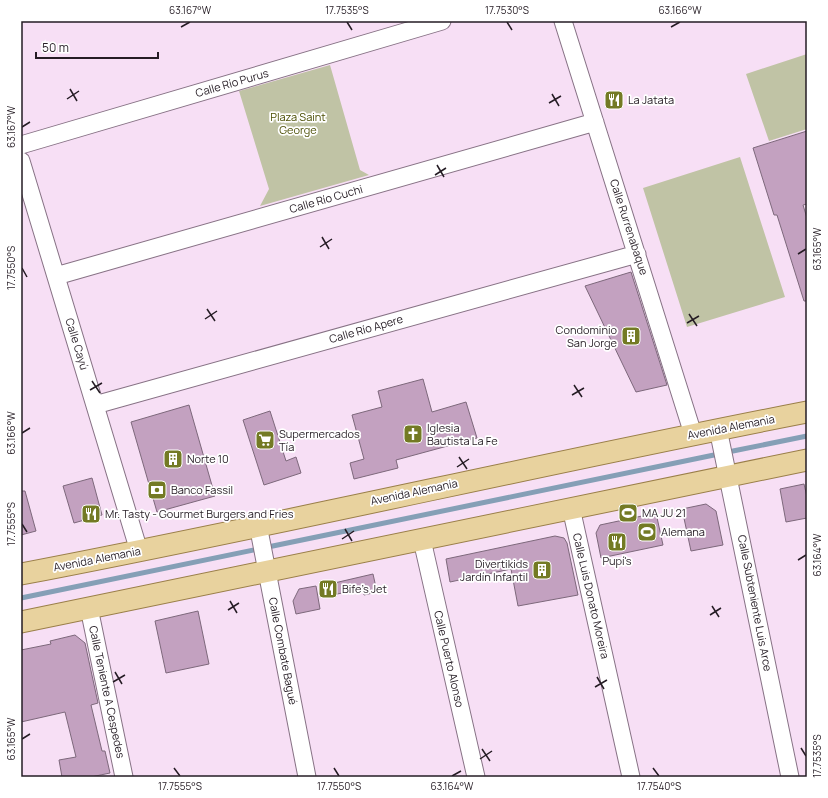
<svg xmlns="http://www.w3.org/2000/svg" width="828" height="798" viewBox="0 0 828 798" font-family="Manrope,sans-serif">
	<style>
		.green { fill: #c0c3a5 }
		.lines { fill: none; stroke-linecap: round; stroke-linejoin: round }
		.stream { stroke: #859fb6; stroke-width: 5 }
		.building { fill: #c3a1c0; stroke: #7d687b }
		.minor-casing { stroke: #877285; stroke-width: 19 }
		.major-casing { stroke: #9a7f49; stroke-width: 23 }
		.minor { stroke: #fff; stroke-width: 17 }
		.major { stroke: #e8d29e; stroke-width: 21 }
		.ticks { fill: none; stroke: #251c24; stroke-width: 1.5 }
		.labels { text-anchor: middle; stroke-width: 3.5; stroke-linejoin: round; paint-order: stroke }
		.street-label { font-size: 11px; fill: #251c24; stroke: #fff }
		.poi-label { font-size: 11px; fill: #251c24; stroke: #fff; text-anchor: start }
		.park-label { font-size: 11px; fill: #4c4f05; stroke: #fff }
		.neatline { fill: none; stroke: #251c24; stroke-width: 1.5 }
		.ticks-label { font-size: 10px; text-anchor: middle; fill: #251c24 }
	</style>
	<rect width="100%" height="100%" fill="#f7dff5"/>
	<path class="green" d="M807 54V129L769 141 746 74Z
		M330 65 360 170 369 175 260 206 269 189 239 91Z
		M740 157 785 297 687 327 643 188Z"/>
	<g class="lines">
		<path class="stream" d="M733 451 807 436
			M21 598 714 455"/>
	</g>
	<path class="building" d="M807 131V204L803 205 807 218V301H804L777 215H774L753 148Z
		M631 272 667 385 636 392 585 286Z
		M423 379 432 412 466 402 477 438 396 460 398 468 354 479 350 463 364 459 352 415 382 407 378 391Z
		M189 405 215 496 157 512 131 422Z
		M270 411 286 461 296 457 301 473 264 485 243 420Z
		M92 478 102 515 74 523 63 486Z
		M804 484 807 497V518L786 522 780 489Z
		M21 491H25L36 531 21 535Z
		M706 504 716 511 723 545 691 551 682 509Z
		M656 513 663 545 601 558 596 533 600 525Z
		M555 536 564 538 567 543 578 595 518 606 511 569 450 582 446 559Z
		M373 574 377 592 364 595 363 589 332 595 330 584Z
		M316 586 320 609 296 614 293 601 299 589Z
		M198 611 209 664 166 673 155 621Z
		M75 635 85 643 98 703 91 705 102 751H105L110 773 91 777H62L59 760 76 757 65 712 21 722V650L51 644 50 641Z"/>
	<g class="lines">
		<defs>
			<path id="minor" d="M563 21 693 434
				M21 145 442 21
				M21 161 139 551
				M56 276 595 122
				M95 405 637 254
				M718 429 790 777
				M571 508 631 777
				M258 525 307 777
				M422 540 476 777
				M89 608 124 777"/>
			<path id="major" d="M21 574C284 524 544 463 807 412
				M21 622 807 460"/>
		</defs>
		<use href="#minor" class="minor-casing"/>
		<use href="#major" class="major-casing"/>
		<use href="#minor" class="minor"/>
		<use href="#major" class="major"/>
	</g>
	<path class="ticks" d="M347 22 352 30M507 22 512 30M181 27 190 22M671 27 680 22M70 89 77 101M552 94 559 106M67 99 79 91M549 103 561 96M22 127 30 122M437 165 444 177M435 175 446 168M322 237 329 249M320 247 332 239M798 254 806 249M22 268 27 277M207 309 215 321M689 314 697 326M205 319 217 311M687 323 699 316M92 381 100 393M574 385 582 397M90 390 102 383M572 395 584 388M22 433 30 428M459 457 467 469M457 467 469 459M22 524 27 532M345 529 352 541M342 539 354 531M798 560 806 555M230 601 237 613M712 606 719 617M228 610 239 603M710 615 721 608M115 672 122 684M597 677 604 689M113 682 125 675M595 687 607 680M22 739 30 734M801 748 806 756M482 749 490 761M480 759 492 751M174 768 180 776M334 768 339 776M653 768 659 776M452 776 461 771"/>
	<defs>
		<symbol id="restaurant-square" viewBox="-11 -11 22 22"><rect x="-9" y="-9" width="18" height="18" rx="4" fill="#737a24" stroke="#fff"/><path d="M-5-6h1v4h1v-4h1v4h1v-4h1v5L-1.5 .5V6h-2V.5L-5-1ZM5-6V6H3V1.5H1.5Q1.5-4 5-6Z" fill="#fff"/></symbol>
		<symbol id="building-square" viewBox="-11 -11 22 22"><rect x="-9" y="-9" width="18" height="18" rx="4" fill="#737a24" stroke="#fff"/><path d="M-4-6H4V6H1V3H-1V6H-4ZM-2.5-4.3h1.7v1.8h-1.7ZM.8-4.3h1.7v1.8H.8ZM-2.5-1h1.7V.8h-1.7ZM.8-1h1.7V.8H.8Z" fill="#fff"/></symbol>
		<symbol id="church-square" viewBox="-11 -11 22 22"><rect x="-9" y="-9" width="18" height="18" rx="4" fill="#737a24" stroke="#fff"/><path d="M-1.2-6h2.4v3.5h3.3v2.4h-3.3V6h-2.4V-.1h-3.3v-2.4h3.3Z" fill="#fff"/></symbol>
		<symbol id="supermarket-square" viewBox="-11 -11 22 22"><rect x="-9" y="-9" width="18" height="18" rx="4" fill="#737a24" stroke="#fff"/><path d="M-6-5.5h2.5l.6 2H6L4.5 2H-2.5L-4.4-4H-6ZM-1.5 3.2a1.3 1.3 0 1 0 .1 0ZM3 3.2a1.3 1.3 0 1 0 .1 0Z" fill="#fff"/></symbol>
		<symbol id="bank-square" viewBox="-11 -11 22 22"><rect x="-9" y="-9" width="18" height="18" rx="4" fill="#737a24" stroke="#fff"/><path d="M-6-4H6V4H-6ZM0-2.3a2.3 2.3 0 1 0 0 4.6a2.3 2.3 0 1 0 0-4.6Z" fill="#fff"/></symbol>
		<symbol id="stadium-square" viewBox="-11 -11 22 22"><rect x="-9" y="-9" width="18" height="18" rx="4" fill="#737a24" stroke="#fff"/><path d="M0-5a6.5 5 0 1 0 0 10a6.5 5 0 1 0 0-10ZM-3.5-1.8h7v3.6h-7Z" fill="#fff"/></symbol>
	</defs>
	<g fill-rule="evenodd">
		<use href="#restaurant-square" x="603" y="89" width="22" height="22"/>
		<use href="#building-square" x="620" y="325" width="22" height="22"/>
		<use href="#church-square" x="402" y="423" width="22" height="22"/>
		<use href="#supermarket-square" x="254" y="429" width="22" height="22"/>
		<use href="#building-square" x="162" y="448" width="22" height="22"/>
		<use href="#bank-square" x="146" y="479" width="22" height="22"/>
		<use href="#stadium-square" x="617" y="502" width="22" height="22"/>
		<use href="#restaurant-square" x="80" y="503" width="22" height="22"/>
		<use href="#stadium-square" x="636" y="521" width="22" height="22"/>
		<use href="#restaurant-square" x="606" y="531" width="22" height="22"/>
		<use href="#building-square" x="531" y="559" width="22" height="22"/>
		<use href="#restaurant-square" x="317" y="578" width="22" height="22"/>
	</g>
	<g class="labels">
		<g class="street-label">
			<text transform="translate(232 83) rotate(-16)" y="4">Calle Río Purus</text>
			<text transform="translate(326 199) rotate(-16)" y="4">Calle Río Cuchi</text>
			<text transform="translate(629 227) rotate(72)" y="4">Calle Rurrenabaque</text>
			<text transform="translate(366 329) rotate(-16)" y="4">Calle Río Apere</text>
			<text transform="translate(77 344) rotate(73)" y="4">Calle Cayú</text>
			<text transform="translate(731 427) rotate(-11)" y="4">Avenida Alemania</text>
			<text transform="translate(414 492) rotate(-12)" y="4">Avenida Alemania</text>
			<text transform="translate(97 559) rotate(-11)" y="4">Avenida Alemania</text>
			<text transform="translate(591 596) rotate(77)" y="4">Calle Luis Donato Moreira</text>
			<text transform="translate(755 603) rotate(79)" y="4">Calle Subteniente Luis Arce</text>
			<text transform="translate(283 651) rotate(79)" y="4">Calle Combate Bagué</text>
			<text transform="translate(449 659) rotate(77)" y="4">Calle Puerto Alonso</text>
			<text transform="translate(107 692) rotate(78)" y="4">Calle Teniente A Cespedes</text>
		</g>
		<g class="poi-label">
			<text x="628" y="104">La Jatata</text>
			<text x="617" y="334" text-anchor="end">Condominio<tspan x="617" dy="13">San Jorge</tspan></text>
			<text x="427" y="432">Iglesia<tspan x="427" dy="13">Bautista La Fe</tspan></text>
			<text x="279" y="438">Supermercados<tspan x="279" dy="13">Tía</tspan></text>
			<text x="187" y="463">Norte 10</text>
			<text x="171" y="494">Banco Fassil</text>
			<text x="642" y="517">MA JU 21</text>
			<text x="105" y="518">Mr. Tasty - Gourmet Burgers and Fries</text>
			<text x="661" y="536">Alemana</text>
			<text x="617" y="565" text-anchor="middle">Pupí's</text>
			<text x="528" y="568" text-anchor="end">Divertikids<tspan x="528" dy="13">Jardín Infantil</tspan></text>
			<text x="342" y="593">Bife's Jet</text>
		</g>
		<g class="park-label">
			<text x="298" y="121">Plaza Saint<tspan x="298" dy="13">George</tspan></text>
		</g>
	</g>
	<rect width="828" height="798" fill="none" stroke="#ffffff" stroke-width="44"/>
	<path d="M36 52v6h122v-6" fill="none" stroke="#251c24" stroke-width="2"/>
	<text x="42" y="52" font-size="12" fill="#251c24" stroke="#ffffff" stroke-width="3" paint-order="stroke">50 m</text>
	<rect x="22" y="22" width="784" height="754" class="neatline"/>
	<g class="ticks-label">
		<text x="190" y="14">63.167°W</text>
		<text x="347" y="14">17.7535°S</text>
		<text x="507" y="14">17.7530°S</text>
		<text x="680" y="14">63.166°W</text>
		<text transform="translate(11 127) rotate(-90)" y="4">63.167°W</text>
		<text transform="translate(817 249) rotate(-90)" y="4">63.165°W</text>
		<text transform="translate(11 268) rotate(-90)" y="4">17.7550°S</text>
		<text transform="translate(11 433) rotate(-90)" y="4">63.166°W</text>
		<text transform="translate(11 524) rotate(-90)" y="4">17.7555°S</text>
		<text transform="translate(817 555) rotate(-90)" y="4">63.164°W</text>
		<text transform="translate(11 739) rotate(-90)" y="4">63.165°W</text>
		<text transform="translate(817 756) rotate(-90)" y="4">17.7535°S</text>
		<text x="180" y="790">17.7555°S</text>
		<text x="339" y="790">17.7550°S</text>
		<text x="452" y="790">63.164°W</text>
		<text x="659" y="790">17.7540°S</text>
	</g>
</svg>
